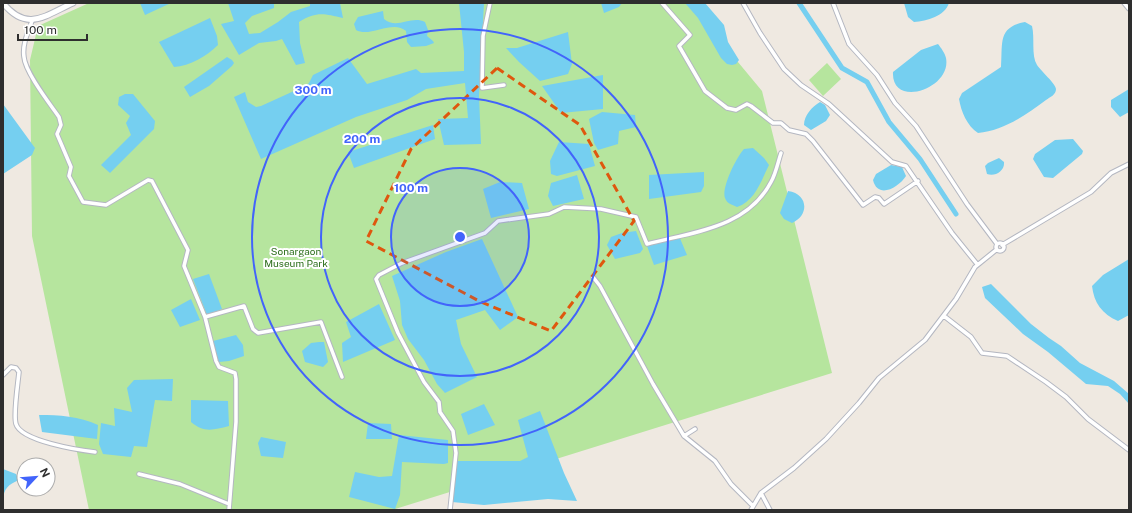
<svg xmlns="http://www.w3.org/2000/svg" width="1132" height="513" viewBox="0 0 1132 513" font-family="'Public Sans',sans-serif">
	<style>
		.green { fill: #b6e59e }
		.water { fill: #75cff0 }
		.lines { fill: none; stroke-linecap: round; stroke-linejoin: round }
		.canal { stroke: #75cff0; stroke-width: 5 }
		.minor-casing { stroke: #b4b7c1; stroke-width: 5.5 }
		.secondary-casing { stroke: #b4b7c1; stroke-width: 7 }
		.minor { stroke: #fff; stroke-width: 3.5 }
		.secondary { stroke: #fff; stroke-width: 5 }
		.marked { fill: none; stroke: #df570e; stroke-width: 3; stroke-dasharray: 8 5; stroke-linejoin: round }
		.ring { fill: none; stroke: #4264fb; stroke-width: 2 }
		.labels { text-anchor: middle; stroke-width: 4; stroke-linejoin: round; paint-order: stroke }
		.park-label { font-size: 10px; fill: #2c6e1b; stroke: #fff }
		.centre { fill: #4264fb; stroke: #fff; stroke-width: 2 }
		.ring-label { font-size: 12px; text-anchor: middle; font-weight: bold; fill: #4264fb; stroke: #fff; stroke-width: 4; stroke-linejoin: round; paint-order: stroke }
	</style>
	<rect width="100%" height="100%" fill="#efe9e1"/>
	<path class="green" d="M89 3H689L762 91 832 373 392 510H89L32 236 30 60 38 26Z
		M827 63 841 79 823 96 809 80Z"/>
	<path class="water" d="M140 3H171L145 15Z
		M228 3H274V8L252 16 245 23 249 34 260 33 278 22 291 12 310 6V3H340L343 18C324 14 317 11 299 22L300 43 305 63 296 65 282 39 276 41 259 43 239 55 221 24 234 21Z
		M459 3H484L479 96 481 144 444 145 438 119 468 118 465 83 426 89 407 100 356 117 261 159 234 97 245 92 248 102 256 107 261 106 305 86 309 83 313 75 348 58 367 84 416 69 421 73 464 71V52Z
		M601 3H622L619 7 604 13Z
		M685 3H705L724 25 728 42 739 60 736 64 732 65 727 64 721 58 698 18Z
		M904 3H949C945 16 927 21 914 22L908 17Z
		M383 11 384 19C397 30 411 15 425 22L428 30 427 36 433 41 434 43 426 46 411 47 407 42 406 31C393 19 370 38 356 30L354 24 358 17Z
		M210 18 217 36 218 45C207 56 190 66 174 67L159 42Z
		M1025 22 1032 26C1035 38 1031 55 1037 65 1041 71 1056 84 1056 89 1056 95 1050 97 1046 100 1026 115 1003 131 978 133 967 126 961 111 959 99L962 93 1001 67C1003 44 997 27 1025 22Z
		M568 32 572 64 568 74 540 81 519 62 506 48H517Z
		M938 44C941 48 945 53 946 58 952 89 891 109 893 72L921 50Z
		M227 57 232 60 234 63 232 66 209 86 190 97 184 87Z
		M603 75V109L561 113 542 86Z
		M1129 89V112L1120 117 1111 107V100Z
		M125 94H133L155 121 154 129 110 173 101 165 131 135 126 123 130 116 118 105 119 97Z
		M820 102 825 105 830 115 826 121 811 130 804 125C804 115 812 107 820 102Z
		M3 104 35 148 32 155 3 174Z
		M602 112 635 115 636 127 619 131 618 144 598 150 594 143 589 119Z
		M433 125 435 139 354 168 348 152Z
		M1073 139 1083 151 1082 154 1053 178 1044 177 1033 159 1035 154 1055 140Z
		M559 142 589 144 595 166 557 176 551 174 550 161Z
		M753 148 764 158 769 165C761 181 755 201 737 207 733 205 727 204 725 198 721 188 737 156 744 149Z
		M999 158 1004 162C1005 171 995 177 987 174L985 166 988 163Z
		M891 165 902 167 906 176C899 187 878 200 873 180L876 174Z
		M704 172V186L701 192 649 199V175Z
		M577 175 584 199 553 206 548 196 551 183Z
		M500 182 522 183 529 209 491 218 483 189Z
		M788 191C809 194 809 216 792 223L784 219 780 213Z
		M636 231 643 249 640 253 615 259 607 245 611 237 622 233Z
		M679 236 687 255 654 265 647 246Z
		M482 239 518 317 500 330 485 310 456 320 461 344 477 377 445 393 437 384 424 360 408 339 402 325 400 301 392 276 446 252Z
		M1129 259V315L1118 321C1102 314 1094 303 1092 286L1103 275Z
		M209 274 222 309 207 315 193 279Z
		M991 284 1031 324 1049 338 1061 346 1080 363 1114 381 1129 394V404L1120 394 1108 386 1086 384 1048 352 1023 334 985 298 982 287Z
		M191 299 200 320 180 327 171 310Z
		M379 304 395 340 343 362 342 343 351 337 346 322Z
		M236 335 243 345 244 356 229 361 219 362 215 352 213 341Z
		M319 342H324L328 362 323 367 305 362 302 351 311 343Z
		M173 379 172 401 155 400 147 447 134 446 131 457 103 454 99 444 101 423 115 426 114 408 132 412 127 388 134 380Z
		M191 400 228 401 229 426C213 430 204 433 191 422Z
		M484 404 495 425 468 435 461 414Z
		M540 411 564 473 577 501 548 499 484 505 452 502 456 461H520L528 457 518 420Z
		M39 415C59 415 79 416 98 425L97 439 42 432Z
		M368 423 391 424 392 439H366Z
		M399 435 448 440V463L444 464 402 462 400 495 395 509 349 497 355 472 379 477 392 476Z
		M261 437 286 442 283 458 261 456 258 443Z
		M3 469 16 474 19 480C8 485 4 488 3 500Z"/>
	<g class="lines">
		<path class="canal" d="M799 3 842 68 867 82 889 122 920 159 956 214"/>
		<defs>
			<path id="minor" d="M490 3 483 36 482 88 504 85
				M662 3 690 35 679 46 705 91 727 108 736 110 747 104 751 106 773 123H781L789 130 806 134 813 141 863 205 875 197 879 198 884 204 918 181
				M743 3 760 33 784 69 801 85 829 104 892 162 906 166 952 233 977 264
				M833 3 849 44 877 75 895 103 916 126 967 204 997 244
				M1124 3 1129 9
				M32 21C28 32 22 45 24 57 25 72 50 104 59 117L61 125 57 134 71 167 69 176 83 202 106 205 148 180 152 181 188 250 184 266 205 317 216 361 219 367 235 373 236 379V422L229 510
				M996 247a4 4 0 1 1 8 0a4 4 0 1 1-8 0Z
				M1002 245 1091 192 1111 173 1129 164
				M593 277 600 286 653 384 684 436 715 461 731 484 752 505
				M944 316 971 337 982 353 1007 356 1046 382 1066 397 1088 419 1129 450
				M205 317 244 306 253 329 258 333 321 322 342 377
				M3 375 11 367 16 368 19 372C18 383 13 415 16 424 21 441 78 450 95 452
				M684 436 695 429
				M139 474 180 484 229 504
				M761 493 770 510
				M450 510 456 453 453 431 440 412 439 402 424 382 398 333 376 279 379 275 402 263 485 233 498 221 549 214 564 207 601 209 636 217 647 244C693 232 747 228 771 182 776 173 778 162 781 153
				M751 510 761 493 794 468 826 439 859 403 879 378 925 340 956 299 975 267 996 250"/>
			<path id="secondary" d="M3 3C27 33 46 15 73 3"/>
		</defs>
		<use href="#minor" class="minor-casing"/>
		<use href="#secondary" class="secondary-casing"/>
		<use href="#minor" class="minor"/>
		<use href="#secondary" class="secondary"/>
	</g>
	<path class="marked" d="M497 68 580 125 634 221 551 331 481 302 366 241 411 149Z"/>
	<circle cx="460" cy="237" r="69" fill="#4264fb" fill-opacity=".12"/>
	<g class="ring">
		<circle cx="460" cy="237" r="69"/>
		<circle cx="460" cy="237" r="139"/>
		<circle cx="460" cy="237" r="208"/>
	</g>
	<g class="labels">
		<g class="park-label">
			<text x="296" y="255">Sonargaon<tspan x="296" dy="12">Museum Park</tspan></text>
		</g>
	</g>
	<circle cx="460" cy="237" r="6" class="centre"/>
	<g class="ring-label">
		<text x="313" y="94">300 m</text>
		<text x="362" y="143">200 m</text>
		<text x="411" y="192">100 m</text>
	</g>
	<rect width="1132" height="513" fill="none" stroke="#2e2e2e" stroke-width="8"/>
	<g transform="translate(36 477) rotate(64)"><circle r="19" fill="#ffffff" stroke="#ababab"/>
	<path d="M0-3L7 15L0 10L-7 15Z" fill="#4264fb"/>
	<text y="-6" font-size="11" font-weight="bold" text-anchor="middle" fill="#2e2e2e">N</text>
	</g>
	<path d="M18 34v6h69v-6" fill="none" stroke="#2e2e2e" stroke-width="2"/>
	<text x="24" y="34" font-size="12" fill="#2e2e2e" stroke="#ffffff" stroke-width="3" paint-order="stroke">100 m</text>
</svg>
